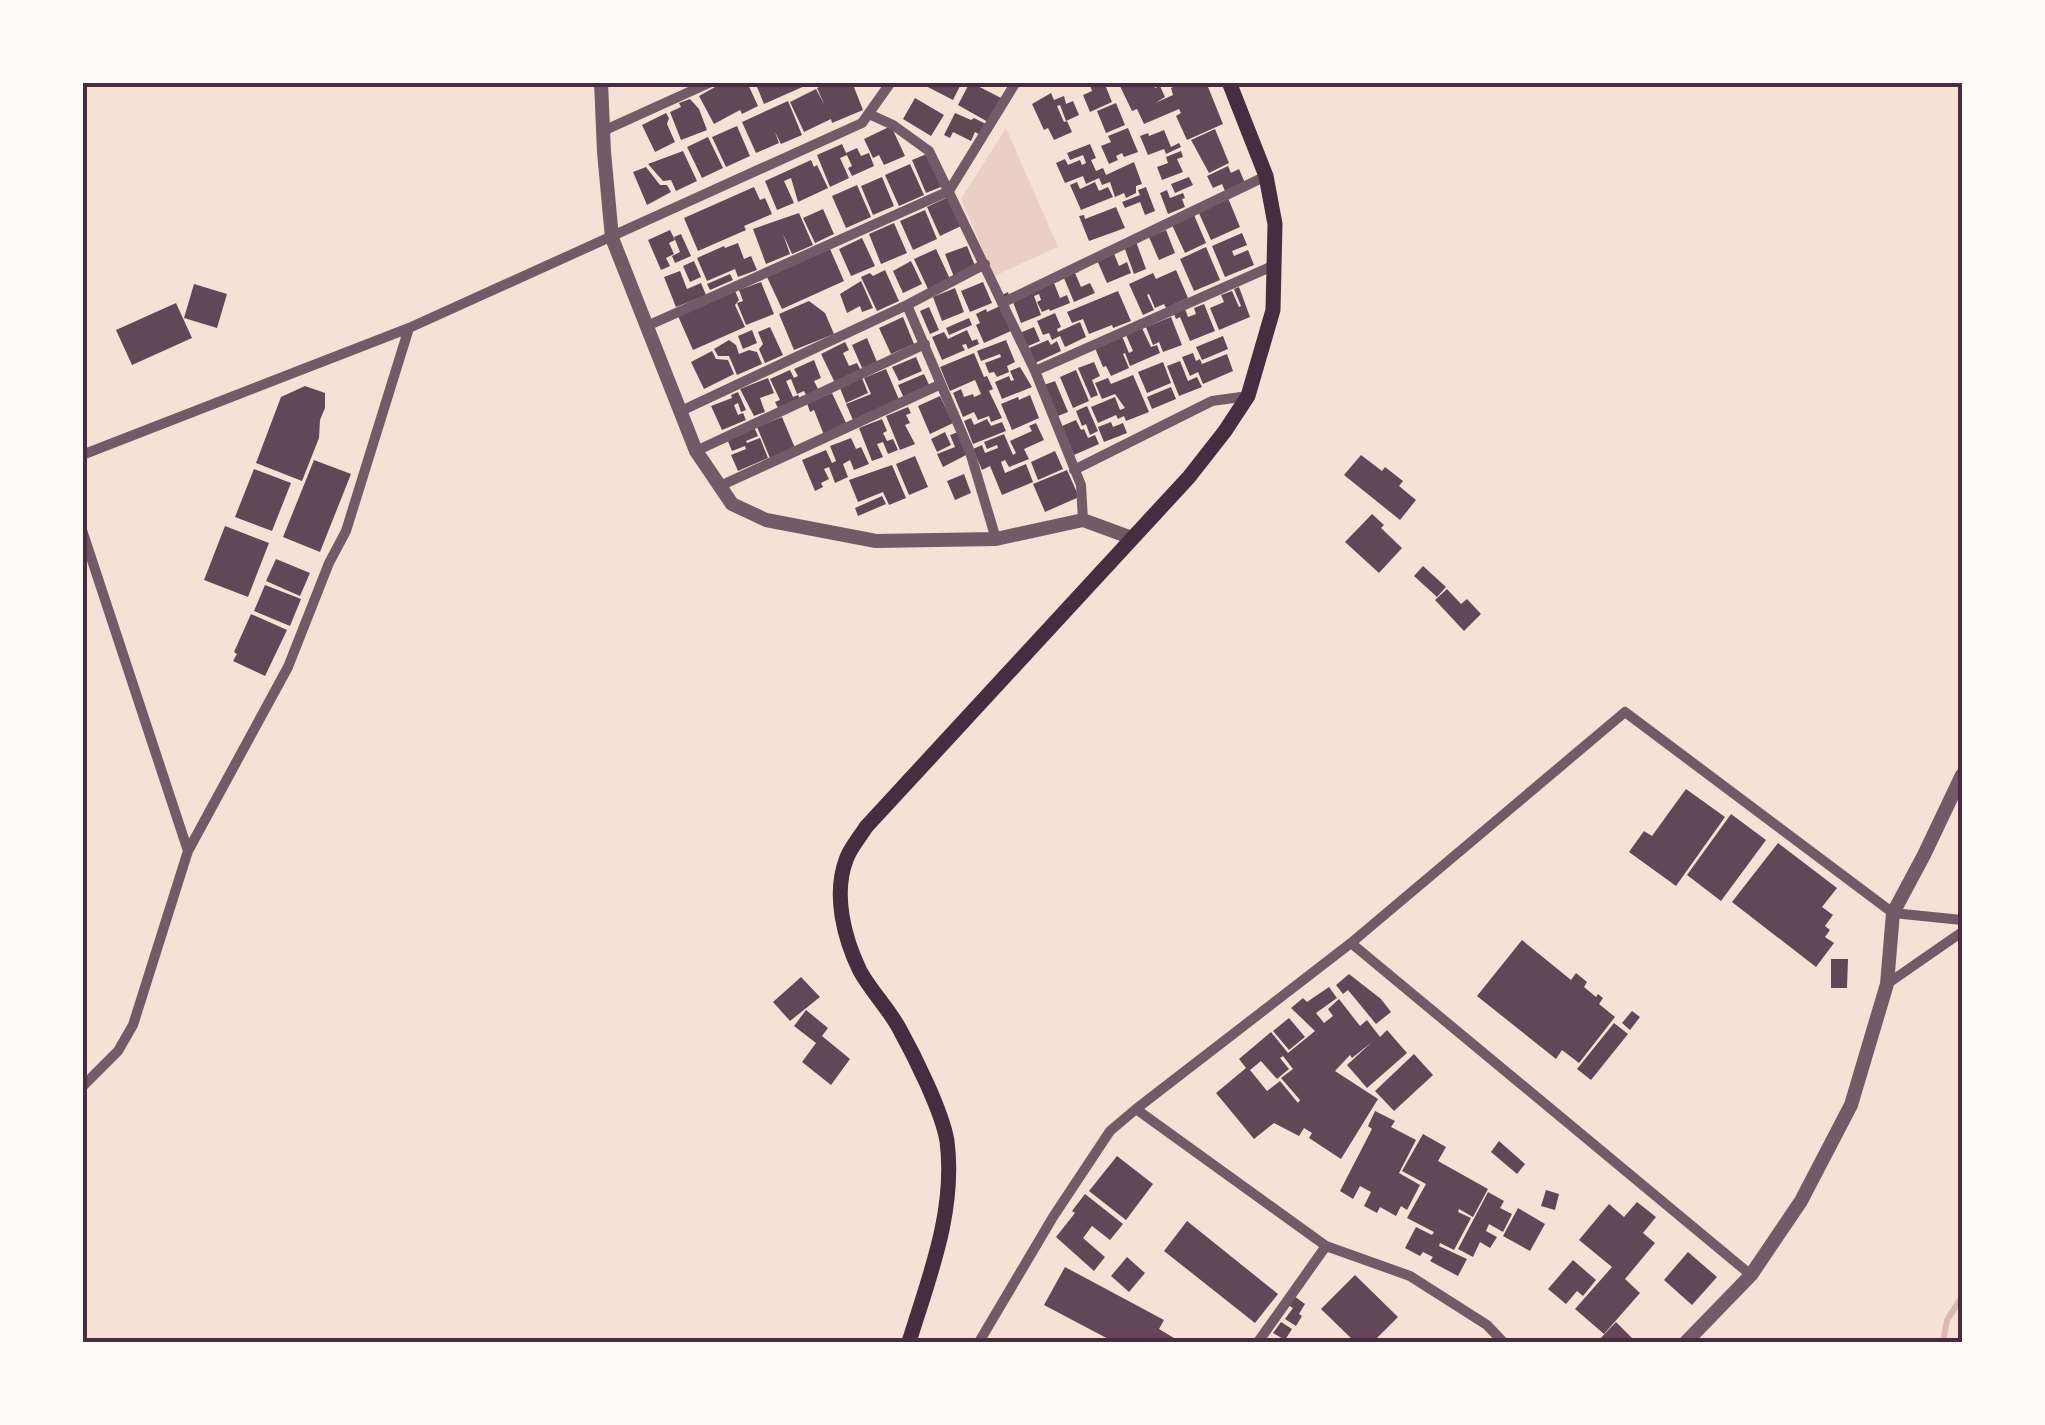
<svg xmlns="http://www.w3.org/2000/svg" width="2045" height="1425" viewBox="0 0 2045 1425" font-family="Quicksand,sans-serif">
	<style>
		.green { fill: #ebcfc5 }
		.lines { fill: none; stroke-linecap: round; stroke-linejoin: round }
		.stream { stroke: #dcb8b0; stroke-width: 6 }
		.building { fill: #644757; fill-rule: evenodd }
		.minor { stroke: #755966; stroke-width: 10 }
		.tertiary { stroke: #755966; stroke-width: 14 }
		.secondary { stroke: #4a2c40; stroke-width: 15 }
		.neatline { fill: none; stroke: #4a2c40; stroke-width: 4 }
	</style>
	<rect width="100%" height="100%" fill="#f7e1d7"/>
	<path class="green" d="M1006 128 1058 247 994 276 961 199Z"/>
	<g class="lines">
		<path class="stream" d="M1943 1342 1947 1320 1962 1297"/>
	</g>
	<path class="building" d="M724 82 729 87 737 82H747L758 106 742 114 740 110 714 124 699 96Z
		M755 82H806L807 85 764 104Z
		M831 82H852L863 110 832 123 831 119 804 132 790 102 816 89 824 104 817 88Z
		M918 82H962L953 100Z
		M970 82 1001 98 988 122 958 105Z
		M1089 82H1104L1112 102 1090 112 1083 95 1092 91Z
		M1118 82H1153L1155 88 1160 86 1165 97 1155 103 1173 95 1171 88 1184 82H1206L1223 124 1187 140 1176 116 1181 113 1179 109 1144 124 1137 109 1132 111Z
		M1051 93 1054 100 1064 96 1066 104 1073 101 1079 115 1066 121 1060 105 1057 106 1064 122 1067 121 1072 132 1054 140 1048 128 1044 130 1032 104Z
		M915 98 944 115 931 136 903 119Z
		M690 99 699 109 707 130 681 140 670 112 681 107 679 103Z
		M788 101 802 135 781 144 775 132 779 143 756 153 742 122Z
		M1116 103 1125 125 1106 133 1097 111Z
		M666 113 669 118 667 124 675 142 655 152 642 125Z
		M955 113 971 120 974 118 988 125 982 136 975 132 971 141 953 132 950 138 944 135Z
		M737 126 750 156 726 167 712 137Z
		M891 126 905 156 884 165 879 155 873 158 864 139Z
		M1128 128 1138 152 1124 157 1122 153 1116 156 1118 160 1109 164 1101 146 1111 142 1108 136Z
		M1215 129 1229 163 1209 173 1191 140Z
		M1164 130 1171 147 1179 143 1181 147 1166 154 1164 149 1148 155 1140 136 1148 133 1149 136Z
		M708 137 723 168 702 178 687 147Z
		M842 144 847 155 840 158 849 178 830 187 817 155Z
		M1090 144 1096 158 1091 160 1096 171 1103 168 1106 175 1134 162 1142 184 1136 186V193L1126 198 1124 193 1115 197 1110 182 1102 185 1099 178 1086 184 1083 176 1065 183 1056 163 1065 159 1068 165 1080 160 1082 165 1086 163 1083 155 1070 160 1067 153Z
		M857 148 861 156 869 153 874 166 852 176 848 168 852 166 846 153Z
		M683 151 697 181 676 191 671 180 663 181 648 164Z
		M1181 151 1183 157 1177 159 1183 172 1162 180 1157 167 1168 163 1166 157Z
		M929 153 943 186 926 193 912 160Z
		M811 160 814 167 817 165 828 188 798 202 791 178 784 181 794 203 777 210 765 181Z
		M910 164 924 195 899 206 885 175Z
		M1228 166 1231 173 1239 169 1245 183 1225 191 1222 184 1213 188 1207 176Z
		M646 167 660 185H667L671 192 647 205 633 172Z
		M882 177 894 206 873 215 861 186Z
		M1189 177 1193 185 1175 193 1171 184Z
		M1077 182 1080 189 1095 182 1099 191 1108 187 1113 197 1081 210 1070 185Z
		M857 185 871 217 846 228 832 196Z
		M754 187 760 200 765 198 772 214 744 226 746 230 698 251 684 218Z
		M1146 187 1155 211 1145 215 1140 202 1125 208 1122 202 1140 195 1138 190Z
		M1167 190 1170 198 1183 193 1185 198 1182 199 1185 207 1168 214 1160 193Z
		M948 197 961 226 940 236 927 207Z
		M1228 198 1240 227 1211 240 1198 211Z
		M1116 207 1125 228 1089 241 1079 216 1084 215 1085 219Z
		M823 209 834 234 815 243 803 218Z
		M925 210 937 239 913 250 900 221Z
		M799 213 813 245 792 254 783 234 790 254 766 264 753 229Z
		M1194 215 1206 243 1185 253 1172 225Z
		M894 223 907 253 881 264 869 234Z
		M670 230 675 240 669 243 674 254 666 258 670 266 661 270 648 240Z
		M1166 230 1175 253 1159 260 1149 237Z
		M1242 233 1247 245 1232 251 1234 256 1248 250 1254 265 1225 277 1212 246Z
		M681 234 691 256 675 263 672 256 680 252 674 237Z
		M1134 236 1146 269 1134 274 1122 241Z
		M862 238 875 266 851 276 839 249Z
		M738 243 744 259 751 256 757 270 738 277 735 269 707 281 697 258 724 246 725 248Z
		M967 246 976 268 954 277 945 254Z
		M1206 247 1220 280 1194 291 1180 259Z
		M830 249 844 281 782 309 767 277Z
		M936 249 950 279 928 289 914 259Z
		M1113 251 1119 266 1127 262 1131 273 1107 283 1096 258Z
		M694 261 701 277 690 282 683 266Z
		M911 261 922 284 903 293 893 271Z
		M1076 264 1079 272 1075 273 1081 287 1090 283 1095 293 1074 302 1061 271Z
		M885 270 899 301 877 311 861 277 870 273 873 276Z
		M1176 270 1188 298 1166 308 1164 304 1155 308 1149 294 1147 295 1154 310 1143 315 1129 284 1153 273 1156 279Z
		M680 271 687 289 701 283 706 295 676 307 664 277Z
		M730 274 733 280 710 290 707 284Z
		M1058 277 1060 281 1054 283 1060 298 1067 295 1070 303 1050 311 1049 309 1042 312 1037 302 1041 300 1039 294 1034 296 1041 315 1021 323 1013 302 1002 295 1008 292 1010 298Z
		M861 281 873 308 862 312 860 306 847 313 840 294Z
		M761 282 774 314 746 325 737 303 743 301 739 290Z
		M983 282 992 303 970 312 961 291Z
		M194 284 227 294 217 328 184 318Z
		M1239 287 1250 317 1219 330 1210 308 1224 302 1221 295 1232 291 1239 307 1241 306 1234 289Z
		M955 288 964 312 942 321 933 297Z
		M735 291 739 300 735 305 745 327 693 350 678 316Z
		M1118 291 1131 321 1113 328 1112 325 1089 334 1083 319 1072 323 1067 312Z
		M809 301 825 313 834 334 794 350 779 314Z
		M176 303 192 338 132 365 116 330Z
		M1204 304 1215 331 1190 341 1180 317 1176 319 1174 314 1185 309 1188 317 1196 314 1194 308Z
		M1000 306 1011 331 984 343 976 325 980 323 976 314 986 309 987 312Z
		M929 307 939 330 930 334 920 311Z
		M1055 313 1061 327 1057 329 1058 332 1080 322 1086 337 1065 347 1060 336 1052 340 1049 333 1043 335 1037 321Z
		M903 317 914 344 891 354 879 328Z
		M1171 317 1182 345 1163 352 1159 342 1153 345 1146 327Z
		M969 318 972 325 949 335 946 328Z
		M770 327 783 355 765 363 759 349 763 344 758 332Z
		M1034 327 1040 341 1026 347 1020 333Z
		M1142 328 1151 347 1157 345 1160 353 1130 366 1125 353 1123 354 1129 368 1111 376 1106 366 1103 367 1095 348 1122 336 1129 353 1133 351 1126 335Z
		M752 330 757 343 743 349 738 336Z
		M967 330 972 341 977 339 979 344 968 349 966 344 962 345 965 350 942 360 932 337 944 332 948 339Z
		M1223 336 1228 349 1202 360 1196 347Z
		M867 338 877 362 862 368 852 345Z
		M729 340 736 345 739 354 749 350 757 352 762 364 737 375 729 356H718L714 349Z
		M1006 340 1015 362 1007 366 1009 372 997 377 994 372 989 373 985 363 1001 357 1000 354 981 361 977 351Z
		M1048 340 1051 345 1057 341 1061 351 1035 363 1029 348Z
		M845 342 849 350 843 353 849 366 857 363 861 371 835 383 821 354Z
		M712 351 716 359 728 360 734 374 704 389 691 362Z
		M974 353 984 377 987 376 993 389 989 391 1002 418 991 422 989 416 978 420 974 412 963 417 953 393 961 389 964 397 973 394 974 397 981 394 975 380 950 391 940 367Z
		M1193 353 1196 361 1200 359 1202 364 1227 354 1233 371 1203 384 1198 372 1190 376 1182 357Z
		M916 357 922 371 899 381 892 367Z
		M814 360 821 378 814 381 819 391 807 397 804 391 797 394 791 379 786 381 793 397 798 395 801 400 779 410 775 402 780 400 770 379 790 370 794 378 798 376 794 369Z
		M1180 361 1188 381 1197 377 1202 387 1179 396 1167 366Z
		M1094 362 1100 376 1092 380 1098 395 1091 398 1078 368Z
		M1163 362 1171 383 1147 393 1138 372Z
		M1020 367 1032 387 1002 399 995 382 1009 376 1011 381 1014 380 1010 371Z
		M886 369 900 402 853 420 846 404 871 394 864 378Z
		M1076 370 1089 401 1073 408 1060 377Z
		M924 374 930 387 904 398 898 385Z
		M1133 375 1149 412 1126 421 1124 416 1118 419 1116 415 1098 423 1091 407 1115 397 1120 410 1125 408 1115 394 1102 399 1095 383 1108 378 1111 384Z
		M768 378 774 393 760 398 765 412 754 416 740 389Z
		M862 378 868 393 846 403 840 388Z
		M1055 381 1068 412 1058 416 1044 385Z
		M305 386 325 393V408L320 420 319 438 302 481 256 463 281 397Z
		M1171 387 1176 399 1152 409 1147 397Z
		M738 392 746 410 741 412 738 403 734 405 738 415 743 413 746 420 722 430 711 406 732 398 731 395Z
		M832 393 847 425 824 435 814 410 810 412 807 403Z
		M1030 395 1039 418 1012 430 1001 404 1018 397 1019 400Z
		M940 396 953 423 930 434 918 406Z
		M1087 406 1098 431 1090 435 1086 424 1082 426 1076 411Z
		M908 407 911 413 906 415 910 423 905 425 915 444 900 450 886 416Z
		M782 417 795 448 770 458 757 427Z
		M971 418 974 425 987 419 991 426 1002 422 1006 431 973 444 964 421Z
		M882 419 887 431 883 433 887 441 893 439 898 450 888 454 883 442 877 444 883 457 872 461 859 428Z
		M1076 420 1081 430 1084 429 1088 438 1095 435 1099 444 1074 455 1062 426Z
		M1111 422 1113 427 1123 423 1127 433 1104 442 1098 427Z
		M1036 423 1044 440 1024 449 1029 459 1009 467 1005 460 1001 462 1005 473 1026 464 1033 482 1002 495 990 466 982 470 973 449 982 445 985 453 998 448 997 445 987 449 984 442 1004 434 1013 455 1016 453 1010 441 1032 431 1029 426Z
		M754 427 758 436 746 441 747 443 760 438 768 458 738 471 731 455 746 449 745 446 732 451 727 439Z
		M945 432 951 445 937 452 931 439Z
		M958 432 968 454 943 467 937 454 955 447 950 435Z
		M851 438 856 449 861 447 869 464 854 470 850 460 843 464 848 477 835 483 829 467 824 469 829 479 821 483 823 487 815 491 802 460 826 450 832 463 836 461 830 446Z
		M1055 451 1063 469 1038 480 1031 462Z
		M1361 455 1382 471 1385 467 1403 481 1399 486 1416 500 1400 520 1344 475Z
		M915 456 928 487 909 495 896 464Z
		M314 460 351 474 320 552 283 537Z
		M892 465 906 498 889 505 883 492 858 502 849 480Z
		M254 469 291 483 272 531 235 517Z
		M1067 470 1079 497 1045 512 1033 484Z
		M964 474 971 493 955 500 947 481Z
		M882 496 886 504 858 516 855 508Z
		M1372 514 1384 525 1381 528 1402 548 1379 573 1345 542Z
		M225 526 269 543 248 597 204 580Z
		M276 559 310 573 300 596 266 581Z
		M1423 566 1446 587 1437 597 1414 576Z
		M265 585 301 599 290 626 254 611Z
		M1447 589 1461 604 1467 599 1481 614 1464 631 1435 600Z
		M251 614 287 630 265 676 233 661 237 654 234 652Z
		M1686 789 1725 817 1676 886 1629 852 1644 831 1652 836Z
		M1731 814 1766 840 1721 901 1687 875Z
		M1778 843 1837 888 1822 907 1833 915 1825 926 1830 930 1825 937 1834 943 1816 967 1732 902Z
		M1522 940 1571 980 1576 973 1587 982 1584 987 1596 997 1598 994 1603 998 1599 1004 1615 1017 1579 1063 1562 1050 1556 1059 1477 996Z
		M1831 959H1848L1847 988H1831Z
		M1349 974 1381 999 1391 1012 1376 1024 1348 990 1343 994 1336 985Z
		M801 977 820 997 790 1021 773 1002Z
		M1329 987 1337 998 1316 1013 1324 1023 1333 1016 1328 1009 1339 999 1360 1026 1367 1020 1380 1037 1387 1030 1407 1053 1367 1088 1347 1065 1372 1042 1352 1058 1350 1055 1335 1071 1378 1099 1341 1159 1309 1138 1312 1133 1304 1128 1299 1136 1274 1123 1254 1139 1216 1093 1246 1068 1239 1059 1271 1032 1288 1053 1315 1031 1291 1008 1303 998 1307 1002ZM1283 1056 1293 1069 1281 1078 1300 1100 1298 1103 1280 1081 1267 1091 1250 1070 1261 1061 1277 1079 1289 1069 1280 1058Z
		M806 1010 828 1028 822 1036 850 1059 831 1085 802 1062 816 1043 794 1026Z
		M1632 1011 1640 1017 1630 1030 1622 1023Z
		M1289 1018 1305 1037 1289 1050 1273 1031Z
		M1614 1023 1628 1034 1591 1080 1577 1069Z
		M1414 1054 1433 1075 1394 1111 1375 1091Z
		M1375 1111 1395 1121 1391 1127 1416 1140 1399 1173 1420 1185 1407 1210 1401 1206 1396 1216 1380 1207 1377 1213 1364 1206 1371 1192 1360 1186 1353 1199 1340 1191 1372 1129 1368 1126Z
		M1423 1134 1446 1147 1438 1161 1488 1189 1473 1217 1459 1209 1458 1212 1471 1218 1454 1250 1440 1243 1439 1246 1467 1259 1458 1276 1430 1261 1433 1257 1423 1252 1420 1256 1405 1248 1416 1227 1432 1235 1434 1232 1407 1218 1426 1184 1402 1171Z
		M1499 1141 1525 1164 1517 1174 1491 1152Z
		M1117 1156 1153 1184 1126 1220 1089 1191Z
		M1546 1190 1559 1194 1555 1210 1541 1206Z
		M1488 1192 1504 1201 1500 1208 1512 1214 1503 1232 1489 1224 1486 1231 1497 1237 1490 1248 1480 1242 1473 1257 1458 1249Z
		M1085 1194 1123 1224 1110 1240 1092 1226 1083 1238 1105 1257 1094 1271 1056 1237 1075 1213 1072 1211Z
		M1637 1202 1656 1217 1643 1233 1655 1243 1625 1279 1640 1293 1604 1334 1575 1309 1612 1267 1579 1240 1609 1204 1624 1217Z
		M1518 1208 1545 1224 1530 1251 1503 1236Z
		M1187 1221 1278 1294 1255 1323 1164 1251Z
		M1688 1252 1717 1277 1692 1305 1664 1280Z
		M1127 1257 1145 1273 1129 1292 1111 1276Z
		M1573 1260 1596 1280 1583 1296 1577 1291 1566 1304 1548 1289Z
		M1065 1267 1164 1320 1159 1329 1174 1338 1171 1342H1114L1044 1305Z
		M1355 1275 1398 1317 1373 1342H1355L1321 1309Z
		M1294 1296 1305 1304 1299 1314 1302 1316 1296 1326 1285 1319 1293 1308 1288 1305Z
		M1281 1322 1292 1329 1285 1340 1273 1333Z
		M1616 1322 1636 1342H1597Z"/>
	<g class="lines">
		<path class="minor" d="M869 114 893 125 929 151 1035 371 1081 485 1083 520
			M603 131 711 82
			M1002 303 1266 176
			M907 305 970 452 996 539
			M647 326 949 191 1016 82
			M1035 371 1275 265
			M681 411 907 305 985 264
			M696 451 925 344
			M82 455 409 328
			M1074 470 1212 401 1248 396
			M720 486 939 385
			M82 530 188 851
			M1351 943 1751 1275
			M1887 984 1962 932
			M82 1087 118 1051 133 1025 188 851 288 667 329 563 346 531 409 328 862 123 891 82
			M1136 1109 1326 1246 1410 1276 1487 1325 1503 1342
			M979 1342 1053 1217 1110 1131 1136 1109 1351 943 1625 712 1893 913 1962 920
			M1258 1342 1326 1246"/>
		<path class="tertiary" d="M601 82 604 152 612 238 696 451 732 504 766 520 876 541 996 539 1083 520 1132 538
			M1686 1342 1751 1275 1801 1201 1851 1105 1887 984 1893 913 1924 855 1962 775"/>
		<path class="secondary" d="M909 1342C929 1277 956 1211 947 1141 942 1111 914 1055 899 1028 888 1008 871 991 860 971 844 938 833 895 846 860 850 848 860 837 866 827L1189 477 1225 431 1248 396 1273 310 1275 224 1266 176 1229 82"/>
	</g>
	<rect width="2045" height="1425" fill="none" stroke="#fffaf5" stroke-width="170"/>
	<rect x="85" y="85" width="1875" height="1255" class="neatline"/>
</svg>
